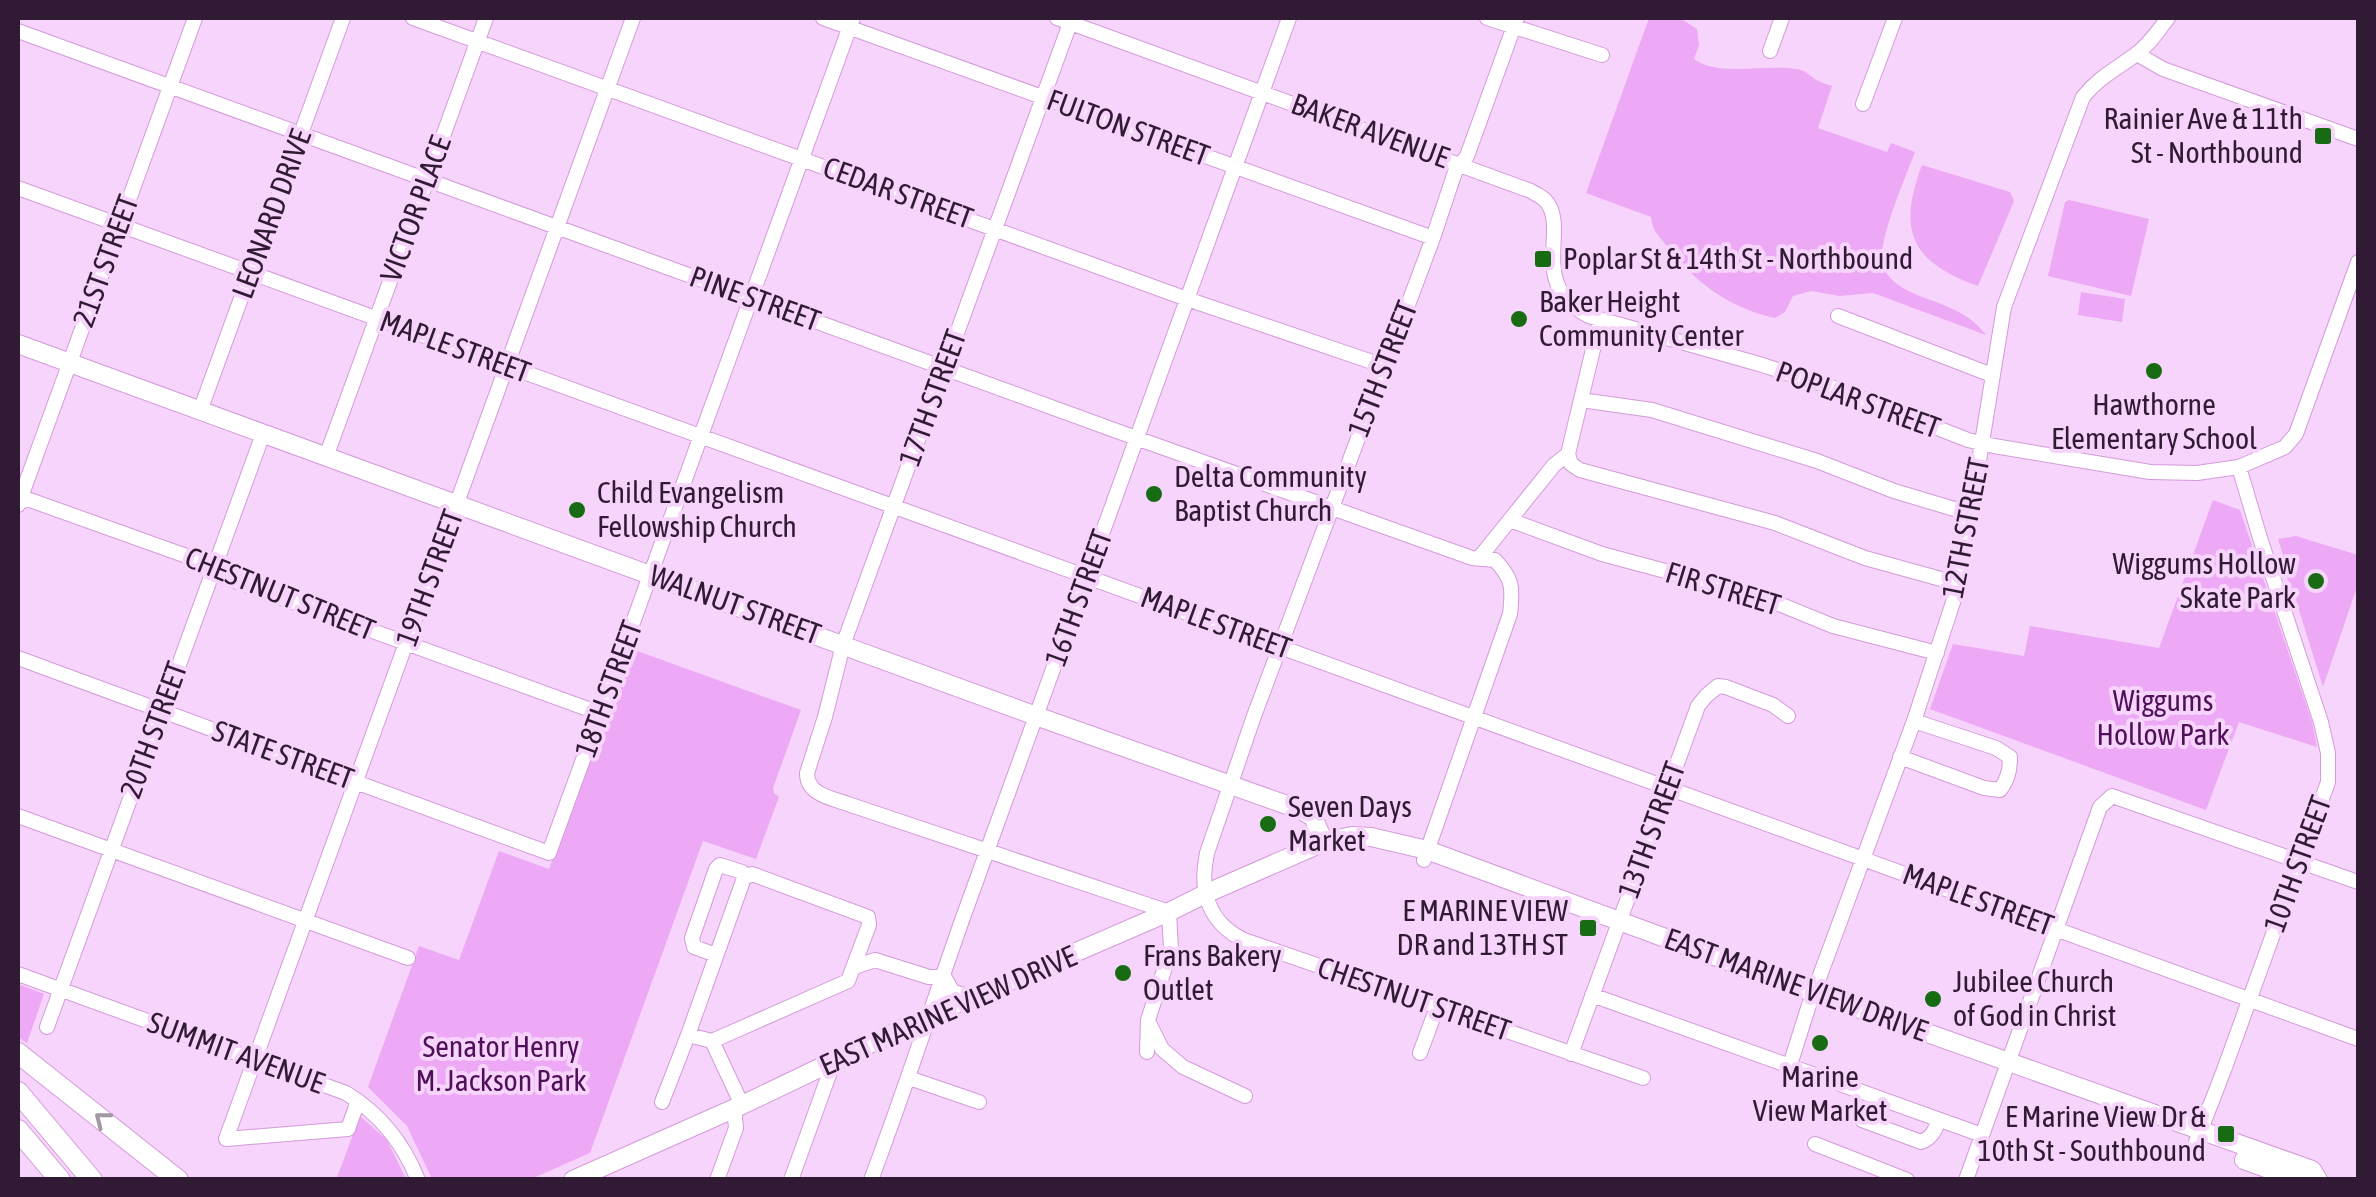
<svg xmlns="http://www.w3.org/2000/svg" width="2376" height="1197" viewBox="0 0 2376 1197" font-family="'Asap Condensed',sans-serif">
	<style>
		.green { fill: #eda9f6 }
		.lines { fill: none; stroke-linecap: round; stroke-linejoin: round }
		.minor-casing { stroke: #d39bda; stroke-width: 16 }
		.major-casing { stroke: #d39bda; stroke-width: 20 }
		.highway-casing { stroke: #d39bda; stroke-width: 22 }
		.minor { stroke: #fff; stroke-width: 14 }
		.major { stroke: #fff; stroke-width: 18 }
		.highway { stroke: #fff; stroke-width: 20 }
		.oneway { stroke: #a298a4 }
		.poi-dot { fill: #176c13; stroke: #f7d4fb; stroke-width: 4 }
		.labels { text-anchor: middle; stroke-width: 8; stroke-linejoin: round; paint-order: stroke }
		.poi-label { font-size: 30px; fill: #311b34; stroke: #f7d4fb; text-anchor: start }
		.street-label { font-size: 30px; fill: #311b34; stroke: #f7d4fb }
		.park-label { font-size: 30px; fill: #500f59; stroke: #f7d4fb }
	</style>
	<rect width="100%" height="100%" fill="#f7d4fb"/>
	<path class="green" d="M1649 18H1680L1697 29 1699 45 1694 59C1718 77 1764 64 1796 69 1806 70 1809 76 1817 80 1822 83 1827 84 1832 86L1818 128 1887 152 1891 143 1915 152C1907 174 1875 246 1883 266 1890 286 1915 294 1933 301 1953 308 1974 318 1986 335L1873 293 1840 296 1811 291 1793 296 1785 312 1775 318C1732 309 1697 284 1670 250 1660 236 1653 234 1651 217L1586 193Z
		M1922 165 2010 192 2014 201 1978 286C1911 262 1897 231 1922 165Z
		M2069 200 2149 219 2131 296 2048 276 2065 202Z
		M2081 292 2125 299 2122 322 2078 315Z
		M2213 500 2240 510 2312 722 2317 747 2239 722 2206 810 1930 709 1953 644 2024 656 2030 626 2159 648Z
		M2296 536 2358 555V584L2323 687 2293 591 2291 590 2283 565 2285 561 2278 539Z
		M629 648 801 710 773 788 774 793 779 797 756 859 703 841 590 1153 531 1179H432L407 1126 368 1087 419 946 459 960 499 851 549 869Z
		M18 984 44 994 27 1043 18 1037Z
		M360 1116 387 1140 406 1179 336 1180Z"/>
	<g class="lines">
		<defs>
			<path id="minor" d="M413 18 1187 299 1384 366
				M823 18 1433 238
				M1057 18 1531 191C1535 194 1541 196 1545 200 1571 228 1526 284 1589 316L1759 364 1840 390 1968 440 1994 446 2150 472 2197 473 2239 467 2285 447 2296 434 2358 262
				M1072 18 843 645 825 717 807 773C807 795 832 798 848 804L1169 912 1171 949 1148 1020 1147 1052
				M1487 18 1602 55
				M1517 18 1467 156 1455 172 1433 238 1254 716 1207 853C1199 890 1208 923 1244 940L1643 1078
				M18 31 1136 438 1472 558 1495 560C1513 579 1513 588 1510 614L1424 860
				M1770 51 1782 18
				M2137 54 2163 69 2358 139
				M1863 104 1895 18
				M18 188 2358 1039
				M1838 316 1992 375
				M1581 400 1652 410 1817 461 1894 491 1971 514
				M200 411 343 18
				M1568 454 1571 464 1580 470 1775 523 1865 558 1959 584
				M326 457 486 18
				M18 501 30 500 206 563 218 575 599 713
				M18 505 195 18
				M1510 520 1602 554 1762 597 1833 626 1937 653
				M1480 557 1554 465 1568 454 1600 320
				M18 658 549 853 853 18
				M1900 757 1984 788 2000 790C2008 779 2010 770 2010 757L1996 748 1914 721
				M18 816 408 958
				M716 955 694 947 692 938 716 869 720 865 742 872 746 876
				M854 967 875 960 929 977H942
				M18 974 346 1093C380 1114 403 1142 418 1180
				M1592 995 1982 1135
				M1149 1023 1162 1049 1183 1067 1245 1096
				M47 1027 263 434
				M712 1041 848 981 869 925 868 917 752 874 744 878 688 1035 712 1041 742 1105
				M1420 1053 1437 1007
				M1571 1054 1698 706 1706 696 1718 686 1726 687 1773 705 1788 716
				M1790 1065 1808 1008 1914 721 1959 584 2004 307 2083 97C2098 78 2116 69 2135 55 2149 45 2158 31 2168 18
				M909 1078 979 1102
				M358 1101 348 1129 226 1139 633 18
				M662 1102 688 1035
				M1862 1120 1921 1142C1932 1138 1935 1130 1939 1120
				M2196 1142 2224 1070 2328 782V753L2321 722 2260 538 2239 467
				M1815 1144 1907 1180
				M717 1180 736 1128 734 1108
				M791 1180 834 1061
				M871 1180C903 1095 931 1009 961 923L1289 18
				M1966 1180 2100 807 2112 796 2358 882"/>
			<path id="major" d="M18 344 1036 716 1301 810 1313 817 1324 842
				M942 977 951 993 970 999
				M2244 1160 2299 1180
				M573 1180 742 1105 928 1016 1169 912 1205 894 1324 842 1352 836 1371 837 1427 850 1801 988 2312 1170 2318 1180"/>
			<path id="highway" d="M18 1053 178 1180
				M18 1092 92 1180
				M18 1130 60 1180"/>
		</defs>
		<use href="#minor" class="minor-casing"/>
		<use href="#major" class="major-casing"/>
		<use href="#highway" class="highway-casing"/>
		<use href="#minor" class="minor"/>
		<use href="#major" class="major"/>
		<use href="#highway" class="highway"/>
	</g>
	<defs><path id="oneway-chevron" d="M-2-3.5L2.5 0L-2 3.5" fill="none" stroke-width="1.6" stroke-linecap="round" stroke-linejoin="round" transform="scale(2.5)"/></defs>
	<use class="oneway" href="#oneway-chevron" transform="translate(102 1119) rotate(-142)"/>
	<g class="poi-dot">
		<rect x="2313" y="126" width="20" height="20" rx="5"/>
		<rect x="1533" y="249" width="20" height="20" rx="5"/>
		<circle cx="1519" cy="319" r="10"/>
		<circle cx="2154" cy="371" r="10"/>
		<circle cx="1154" cy="494" r="10"/>
		<circle cx="577" cy="510" r="10"/>
		<circle cx="2316" cy="581" r="10"/>
		<circle cx="1268" cy="824" r="10"/>
		<rect x="1578" y="918" width="20" height="20" rx="5"/>
		<circle cx="1123" cy="973" r="10"/>
		<circle cx="1933" cy="999" r="10"/>
		<circle cx="1820" cy="1043" r="10"/>
		<rect x="2216" y="1124" width="20" height="20" rx="5"/>
	</g>
	<g class="labels">
		<g class="poi-label">
			<text x="2303" y="129" text-anchor="end">Rainier Ave &amp; 11th<tspan x="2303" dy="34">St - Northbound</tspan></text>
			<text x="1563" y="269">Poplar St &amp; 14th St - Northbound</text>
			<text x="1539" y="312">Baker Height<tspan x="1539" dy="34">Community Center</tspan></text>
			<text x="2154" y="415" text-anchor="middle">Hawthorne<tspan x="2154" dy="34">Elementary School</tspan></text>
			<text x="1174" y="487">Delta Community<tspan x="1174" dy="34">Baptist Church</tspan></text>
			<text x="597" y="503">Child Evangelism<tspan x="597" dy="34">Fellowship Church</tspan></text>
			<text x="2296" y="574" text-anchor="end">Wiggums Hollow<tspan x="2296" dy="34">Skate Park</tspan></text>
			<text x="1288" y="817">Seven Days<tspan x="1288" dy="34">Market</tspan></text>
			<text x="1568" y="921" text-anchor="end">E MARINE VIEW<tspan x="1568" dy="34">DR and 13TH ST</tspan></text>
			<text x="1143" y="966">Frans Bakery<tspan x="1143" dy="34">Outlet</tspan></text>
			<text x="1953" y="992">Jubilee Church<tspan x="1953" dy="34">of God in Christ</tspan></text>
			<text x="1820" y="1087" text-anchor="middle">Marine<tspan x="1820" dy="34">View Market</tspan></text>
			<text x="2206" y="1127" text-anchor="end">E Marine View Dr &amp;<tspan x="2206" dy="34">10th St - Southbound</tspan></text>
		</g>
		<g class="street-label">
			<text transform="translate(1128 128) rotate(20)" y="10">FULTON STREET</text>
			<text transform="translate(1370 131) rotate(20)" y="10">BAKER AVENUE</text>
			<text transform="translate(898 193) rotate(20)" y="10">CEDAR STREET</text>
			<text transform="translate(416 209) rotate(-70)" y="10">VICTOR PLACE</text>
			<text transform="translate(272 214) rotate(-70)" y="10">LEONARD DRIVE</text>
			<text transform="translate(106 261) rotate(-70)" y="10">21ST STREET</text>
			<text transform="translate(755 299) rotate(20)" y="10">PINE STREET</text>
			<text transform="translate(455 347) rotate(20)" y="10">MAPLE STREET</text>
			<text transform="translate(1383 369) rotate(-69)" y="10">15TH STREET</text>
			<text transform="translate(933 398) rotate(-70)" y="10">17TH STREET</text>
			<text transform="translate(1858 400) rotate(20)" y="10">POPLAR STREET</text>
			<text transform="translate(1966 528) rotate(-79)" y="10">12TH STREET</text>
			<text transform="translate(430 578) rotate(-70)" y="10">19TH STREET</text>
			<text transform="translate(1723 589) rotate(17)" y="10">FIR STREET</text>
			<text transform="translate(280 594) rotate(22)" y="10">CHESTNUT STREET</text>
			<text transform="translate(1079 598) rotate(-70)" y="10">16TH STREET</text>
			<text transform="translate(735 605) rotate(20)" y="10">WALNUT STREET</text>
			<text transform="translate(1216 623) rotate(20)" y="10">MAPLE STREET</text>
			<text transform="translate(609 689) rotate(-70)" y="10">18TH STREET</text>
			<text transform="translate(154 730) rotate(-70)" y="10">20TH STREET</text>
			<text transform="translate(283 755) rotate(20)" y="10">STATE STREET</text>
			<text transform="translate(1652 830) rotate(-70)" y="10">13TH STREET</text>
			<text transform="translate(2298 864) rotate(-70)" y="10">10TH STREET</text>
			<text transform="translate(1978 900) rotate(20)" y="10">MAPLE STREET</text>
			<text transform="translate(1796 985) rotate(20)" y="10">EAST MARINE VIEW DRIVE</text>
			<text transform="translate(1414 999) rotate(19)" y="10">CHESTNUT STREET</text>
			<text transform="translate(948 1011) rotate(-24)" y="10">EAST MARINE VIEW DRIVE</text>
			<text transform="translate(236 1053) rotate(20)" y="10">SUMMIT AVENUE</text>
		</g>
		<g class="park-label">
			<text x="2163" y="711">Wiggums<tspan x="2163" dy="34">Hollow Park</tspan></text>
			<text x="501" y="1057">Senator Henry<tspan x="501" dy="34">M. Jackson Park</tspan></text>
		</g>
	</g>
	<rect width="2376" height="1197" fill="none" stroke="#311b34" stroke-width="40"/>
</svg>
